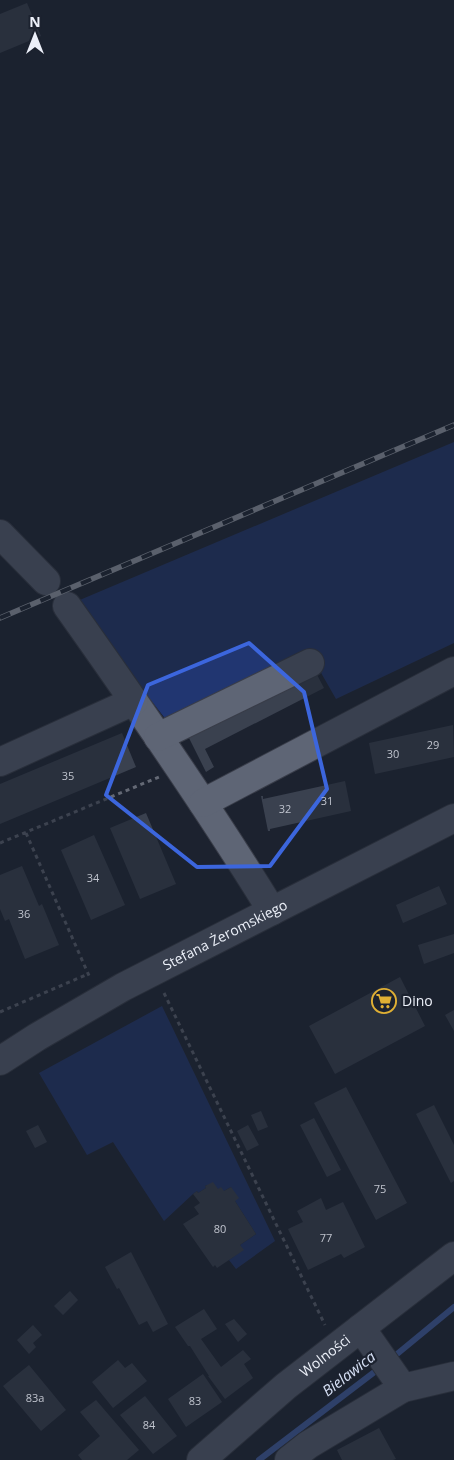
<svg xmlns="http://www.w3.org/2000/svg" width="454" height="1460" viewBox="0 0 454 1460" font-family="'Open Sans',sans-serif">
	<style>
		.green { fill: #213671 }
		.lines { fill: none; stroke-linecap: round; stroke-linejoin: round }
		.stream { stroke: #4664b0; stroke-width: 6 }
		.building { fill: #3a414f }
		.minor-casing { stroke: #393d49; stroke-width: 30 }
		.path { stroke: #646975; stroke-width: 3; stroke-dasharray: 4 4; stroke-linecap: butt }
		.minor { stroke: #5e6575; stroke-width: 28 }
		.rail-casing { stroke: #a6abb5; stroke-width: 5.5 }
		.rail { stroke: #1c222f; stroke-width: 4; stroke-dasharray: 11; stroke-linecap: butt }
		.marked { fill: none; stroke: #3c66dd; stroke-width: 4; stroke-linejoin: round }
		.labels { text-anchor: middle; stroke-width: 4.5; stroke-linejoin: round; paint-order: stroke }
		.number-label { font-size: 11px; fill: #c0c4ce }
		.street-label { font-size: 14px; fill: #ecf0f9; stroke: #1c222f }
		.poi-label { font-size: 14px; fill: #ecf0f9; stroke: #1c222f; text-anchor: start }
		.water-label { font-size: 15px; font-style: italic; fill: #d7e1f6; stroke: #1c222f }
	</style>
	<rect width="100%" height="100%" fill="#1c222f"/>
	<path class="green" d="M454 442V643L336 699 312 657 167 721 75 602Z
		M162 1006 275 1241 236 1269 229 1260 243 1250 240 1245 256 1234 235 1201 231 1187 224 1191 207 1185 205 1186 206 1188 198 1193 197 1191 193 1194 164 1221 113 1142 87 1155 39 1073Z"/>
	<g class="lines">
		<path class="stream" d="M391 1359 454 1307
			M259 1460 381 1367"/>
	</g>
	<path class="building" d="M27 3 41 36 0 53V14Z
		M315 671 324 688 205 749 214 767 206 772 188 736Z
		M453 725 454 757 375 774 369 743Z
		M122 733 136 767 0 824V784Z
		M345 781 351 811 270 829V831H268L261 796H263V799Z
		M146 813 176 884 140 899 110 828Z
		M94 835 125 905 91 920 61 850Z
		M22 866 39 906 42 904 59 945 25 959 9 919 5 921 0 909V875Z
		M439 886 447 904 403 923 396 905Z
		M454 934V953L424 964 418 945Z
		M400 977 425 1026 335 1074 309 1026Z
		M454 1010V1031L445 1015Z
		M346 1087 407 1203 376 1220 314 1103Z
		M434 1105 454 1145V1181L451 1183 416 1114Z
		M261 1111 268 1127 258 1131 251 1115Z
		M314 1118 341 1170 327 1177 300 1125Z
		M38 1125 47 1142 35 1148 26 1131Z
		M248 1125 259 1145 247 1151 237 1131Z
		M213 1182 218 1189 221 1187 224 1191 231 1187 239 1198 235 1201 256 1234 240 1245 244 1250 217 1268 215 1265 213 1267 183 1224 199 1214 194 1207 200 1203 193 1194 197 1191 198 1193 206 1188 205 1186Z
		M321 1198 326 1210 343 1202 365 1247 344 1258 341 1254 308 1270 288 1229 303 1222 297 1211Z
		M131 1252 168 1324 153 1332 147 1321 139 1325 119 1288 117 1289 105 1267Z
		M70 1291 78 1300 63 1315 54 1306Z
		M204 1309 217 1329 201 1339 221 1367 243 1350 251 1359 244 1364 253 1378 225 1399 208 1376H209L190 1346H188L175 1327Z
		M234 1319 247 1334 238 1342 225 1324Z
		M33 1325 42 1335 33 1343 36 1347 29 1354 17 1340Z
		M118 1360 125 1368 132 1363 147 1381 113 1408 92 1382Z
		M29 1365 66 1410 41 1431 3 1386Z
		M203 1374 222 1402 186 1427 168 1399Z
		M145 1396 177 1436 153 1454 120 1415Z
		M96 1400 139 1450 127 1460H82L78 1455 100 1436 80 1412Z
		M379 1428 396 1459 393 1460H342L337 1450Z"/>
	<g class="lines">
		<defs>
			<g id="minor">
				<path d="M0 534 46 581"/>
				<path d="M67 606C138 706 208 807 272 911"/>
				<path d="M158 737 310 663"/>
				<path d="M0 762 134 701"/>
				<path d="M203 803 454 671"/>
				<path id="s1" d="M0 1061 37 1037 123 987 454 818"/>
				<path d="M361 1328 403 1388 454 1376"/>
				<path id="s2" d="M201 1460 286 1386 454 1256"/>
				<path d="M289 1460 308 1445 403 1388"/>
			</g>
		</defs>
		<use href="#minor" class="minor-casing"/>
		<path class="path" d="M26 833 90 978
			M0 843 159 777
			M164 993 325 1325
			M0 1012 88 974"/>
		<use href="#minor" class="minor"/>
		<defs>
			<path id="rail" d="M0 618 454 425"/>
		</defs>
		<use href="#rail" class="rail-casing"/>
		<use href="#rail" class="rail"/>
	</g>
	<path d="M0 0H454V1460H0ZM249 643 304 692 327 789 270 866 197 867 106 795 148 685Z" fill="#1c222f" fill-opacity=".55" fill-rule="evenodd"/>
	<path class="marked" d="M249 643 304 692 327 789 270 866 197 867 106 795 148 685Z"/>
	<defs>
		<symbol id="supermarket-ring" viewBox="-11 -11 22 22"><circle r="9.5" fill="#1c222f" stroke="#e0b034" stroke-width="1.5"/><path d="M-6-5.5h2.5l.6 2H6L4.5 2H-2.5L-4.4-4H-6ZM-1.5 3.2a1.3 1.3 0 1 0 .1 0ZM3 3.2a1.3 1.3 0 1 0 .1 0Z" fill="#e0b034"/></symbol>
	</defs>
	<g fill-rule="evenodd">
		<use href="#supermarket-ring" x="370" y="987" width="28" height="28"/>
	</g>
	<g class="labels">
		<g class="number-label">
			<text x="433" y="749">29</text>
			<text x="393" y="758">30</text>
			<text x="68" y="780">35</text>
			<text x="327" y="805">31</text>
			<text x="285" y="813">32</text>
			<text x="93" y="882">34</text>
			<text x="24" y="918">36</text>
			<text x="380" y="1193">75</text>
			<text x="220" y="1233">80</text>
			<text x="326" y="1242">77</text>
			<text x="35" y="1402">83a</text>
			<text x="195" y="1405">83</text>
			<text x="149" y="1429">84</text>
		</g>
		<g class="street-label">
			<text dy="5" stroke="none"><textPath href="#s1" startOffset="258">Stefana Żeromskiego</textPath></text>
			<text dy="5" stroke="none"><textPath href="#s2" startOffset="162">Wolności</textPath></text>
		</g>
		<g class="poi-label">
			<text x="402" y="1006">Dino</text>
		</g>
		<g class="water-label">
			<text transform="translate(349 1374) rotate(-38)" y="5">Bielawica</text>
		</g>
	</g>
	<g transform="translate(35 35)" stroke="#1c222f" stroke-width="4" paint-order="stroke">
	<path d="M0-4L9 19L0 12L-9 19Z" fill="#ecf0f9"/>
	<text y="-8" font-size="14" font-weight="bold" text-anchor="middle" fill="#ecf0f9">N</text>
	</g>
</svg>
